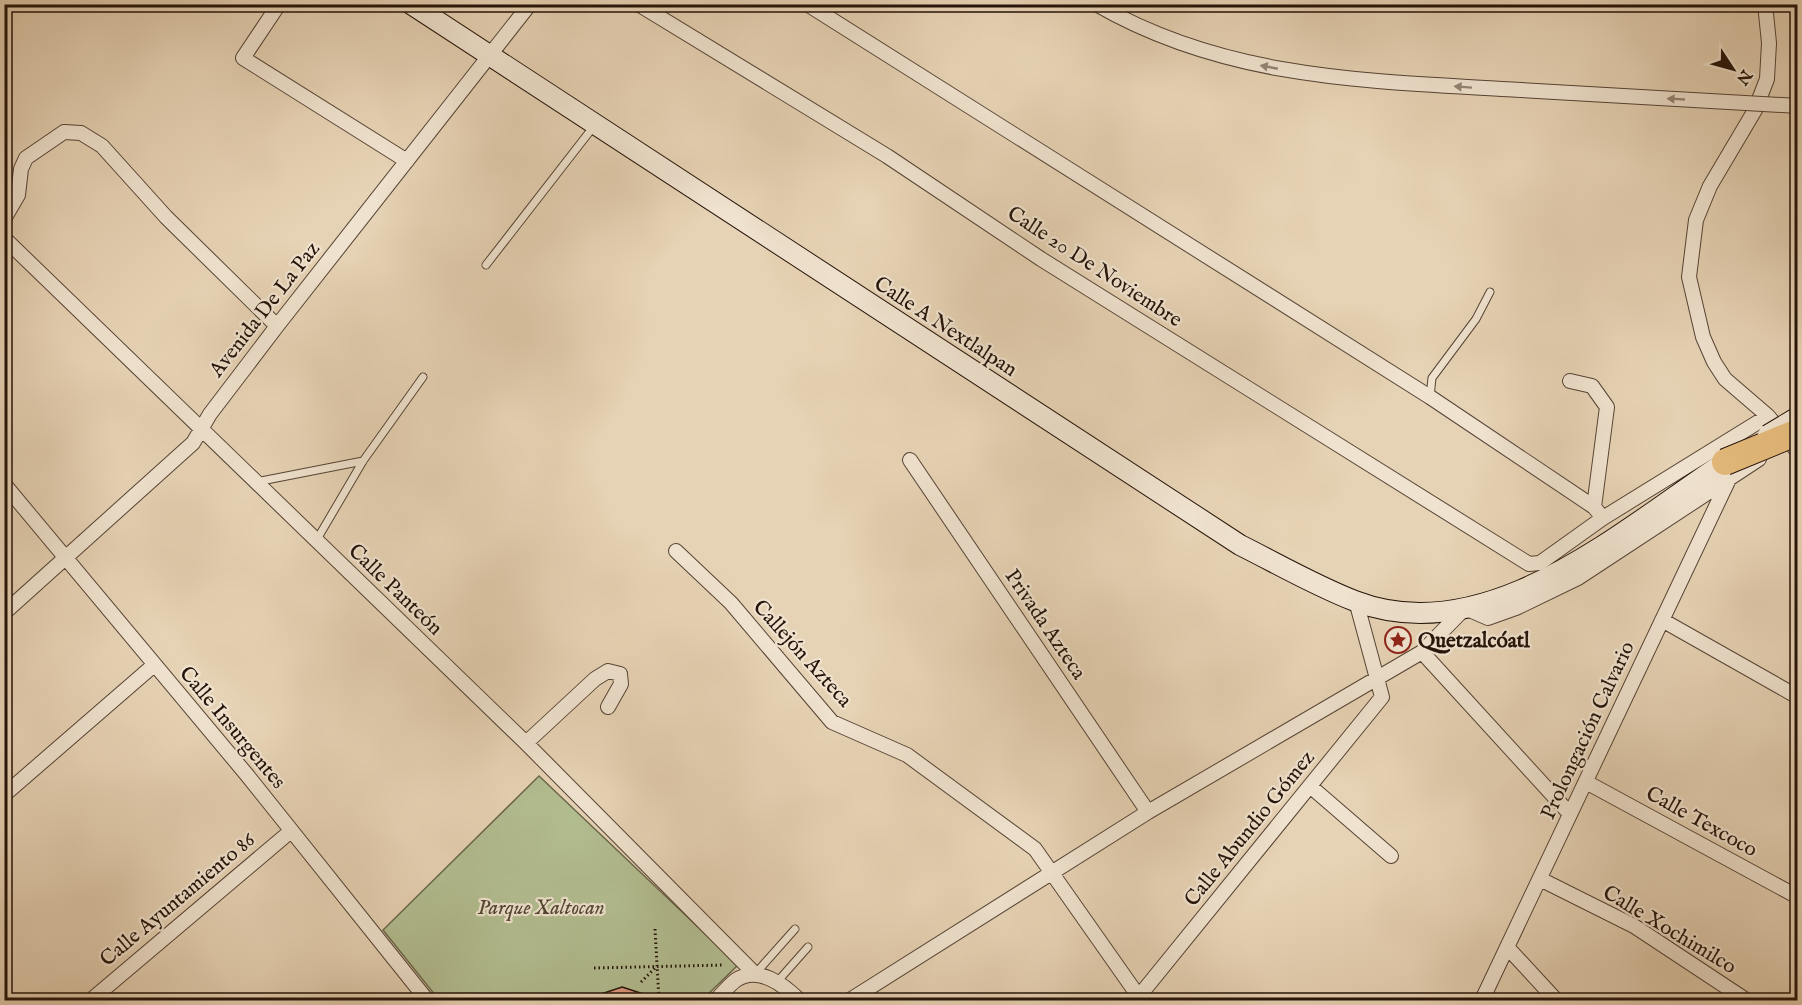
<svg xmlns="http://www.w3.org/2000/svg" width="1802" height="1005" viewBox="0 0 1802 1005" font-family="'IM FELL English',serif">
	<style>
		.green { fill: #b2bd90; stroke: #6c684c; stroke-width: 1.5 }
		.building { fill: #df977d; stroke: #251309; stroke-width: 1.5 }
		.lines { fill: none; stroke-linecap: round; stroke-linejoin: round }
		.lane-casing { stroke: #554334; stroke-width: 9 }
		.street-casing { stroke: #554334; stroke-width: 16 }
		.secondary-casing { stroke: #251309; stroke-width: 22 }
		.path { stroke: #251309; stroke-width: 3; stroke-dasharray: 1.5 3; stroke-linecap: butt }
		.lane { stroke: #efe2ce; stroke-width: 7 }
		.street { stroke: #efe2ce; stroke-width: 14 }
		.secondary { stroke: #efe2ce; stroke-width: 20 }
		.street-bridge-casing { stroke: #554334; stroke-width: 16; stroke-linecap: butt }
		.secondary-bridge-casing { stroke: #251309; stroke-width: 22; stroke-linecap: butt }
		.highway-bridge-casing { stroke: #251309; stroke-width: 28; stroke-linecap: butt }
		.street-bridge { stroke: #efe2ce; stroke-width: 14 }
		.secondary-bridge { stroke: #efe2ce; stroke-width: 20 }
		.highway-bridge { stroke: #e3b97a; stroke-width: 26 }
		.oneway { fill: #948575 }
		.labels { text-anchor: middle; stroke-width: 4.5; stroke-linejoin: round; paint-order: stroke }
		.street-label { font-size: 21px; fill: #251309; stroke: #efe2ce }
		.poi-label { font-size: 21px; font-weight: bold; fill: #251309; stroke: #efe2ce; text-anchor: start }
		.park-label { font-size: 21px; font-style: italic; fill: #4f4632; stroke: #efe2ce }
	</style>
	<rect width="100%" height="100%" fill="#e6d2b4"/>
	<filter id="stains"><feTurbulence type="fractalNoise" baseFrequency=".00333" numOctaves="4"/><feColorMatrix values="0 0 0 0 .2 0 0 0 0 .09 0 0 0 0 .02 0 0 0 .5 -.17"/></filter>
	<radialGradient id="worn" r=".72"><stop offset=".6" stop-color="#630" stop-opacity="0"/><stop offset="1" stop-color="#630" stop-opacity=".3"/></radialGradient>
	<path class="green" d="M539 776 738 965 702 1000H439L383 930Z"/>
	<path class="building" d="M622 987 659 999V1000H590L589 998Z"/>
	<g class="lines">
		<defs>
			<path id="lane" d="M486 265 594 126
				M1430 397 1432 378 1476 319 1490 292
				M256 482 363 461
				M316 541 363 461 423 377
				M755 974 795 929
				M777 982 808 947"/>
			<path id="street" d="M279 4 243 58 407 161
				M638 4 887 156 1041 259 1529 564 1540 563 1603 518 1768 416
				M807 4 1430 397 1594 507 1603 518
				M1096 4C1229 81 1373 81 1521 90
				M1765 4 1769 43 1767 79 1755 110 1710 186 1696 220 1689 277 1703 337 1714 362 1725 379 1768 416 1798 452
				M4 219 18 195 21 169 26 158 64 132 81 133 102 146 166 217 277 326
				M4 238 526 743 755 974
				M1570 381 1592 386 1607 407 1594 507
				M910 460 1148 812
				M4 484 247 775 427 1000
				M676 551 731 603 832 722 907 755 1035 849 1139 997
				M4 613 193 443 210 414 277 326 530 4
				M1662 620 1798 697
				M1422 652 1570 814
				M526 743 595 679 608 671 620 674 621 684 608 707
				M1586 782 1798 897
				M1310 786 1391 856
				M4 795 154 665
				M1540 879 1634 926 1746 1000
				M1507 947 1556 1000
				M91 1000 291 831
				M716 1000C722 994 729 985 736 980 758 965 784 985 799 1000
				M850 1000 1148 812 1422 652 1465 608 1488 618 1516 608 1578 578 1759 459
				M1136 1000 1382 697 1356 601
				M1482 1000 1730 477"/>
			<path id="secondary" d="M411 4 1240 545C1278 564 1316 586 1355 601 1487 652 1623 529 1725 462"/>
		</defs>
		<use href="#lane" class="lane-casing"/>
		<use href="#street" class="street-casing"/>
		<use href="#secondary" class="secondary-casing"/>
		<path class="path" d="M655 929 659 1000
			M594 968 724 965
			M641 982 656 967"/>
		<use href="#lane" class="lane"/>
		<use href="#street" class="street"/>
		<use href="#secondary" class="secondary"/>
		<defs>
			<path id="street-bridge" d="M1521 90 1798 106"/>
			<path id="secondary-bridge" d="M1768 435 1798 417"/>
			<path id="highway-bridge" d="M1725 462 1798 432"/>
		</defs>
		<use href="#street-bridge" class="street-bridge-casing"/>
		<use href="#secondary-bridge" class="secondary-bridge-casing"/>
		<use href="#highway-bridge" class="highway-bridge-casing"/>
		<use href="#street-bridge" class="street-bridge"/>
		<use href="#secondary-bridge" class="secondary-bridge"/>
		<use href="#highway-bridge" class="highway-bridge"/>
	</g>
	<defs><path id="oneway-solid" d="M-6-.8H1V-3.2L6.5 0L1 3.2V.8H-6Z" transform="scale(1.5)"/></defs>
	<g class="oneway">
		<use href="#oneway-solid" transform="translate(1269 67) rotate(-169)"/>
		<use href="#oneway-solid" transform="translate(1463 87) rotate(-176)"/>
		<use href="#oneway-solid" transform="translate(1676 99) rotate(-177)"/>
	</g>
	<defs>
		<symbol id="sight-ring" viewBox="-11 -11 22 22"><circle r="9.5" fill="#efe2ce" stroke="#8f2418" stroke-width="1.5"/><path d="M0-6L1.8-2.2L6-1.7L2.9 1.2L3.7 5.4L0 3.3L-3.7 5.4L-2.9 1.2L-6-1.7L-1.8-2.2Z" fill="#8f2418"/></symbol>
	</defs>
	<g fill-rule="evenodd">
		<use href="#sight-ring" x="1383" y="625" width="30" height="30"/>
	</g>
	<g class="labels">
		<g class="street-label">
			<text transform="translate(1095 266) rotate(33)" y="7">Calle 20 De Noviembre</text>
			<text transform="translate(264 309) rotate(-52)" y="7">Avenida De La Paz</text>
			<text transform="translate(946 326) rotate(33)" y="7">Calle A Nextlalpan</text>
			<text transform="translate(396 589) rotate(44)" y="7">Calle Panteón</text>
			<text transform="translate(1046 624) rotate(56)" y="7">Privada Azteca</text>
			<text transform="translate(803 653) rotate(48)" y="7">Callejón Azteca</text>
			<text transform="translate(233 727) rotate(50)" y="7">Calle Insurgentes</text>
			<text transform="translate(1587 730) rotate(-65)" y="7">Prolongación Calvario</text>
			<text transform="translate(1702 821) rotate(29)" y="7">Calle Texcoco</text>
			<text transform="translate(1249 828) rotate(-51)" y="7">Calle Abundio Gómez</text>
			<text transform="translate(177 899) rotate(-40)" y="7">Calle Ayuntamiento 86</text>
			<text transform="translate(1670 929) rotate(31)" y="7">Calle Xochimilco</text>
		</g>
		<g class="poi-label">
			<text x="1418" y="647">Quetzalcóatl</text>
		</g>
		<g class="park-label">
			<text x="541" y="914">Parque Xaltocan</text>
		</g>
	</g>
	<rect width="1802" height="1005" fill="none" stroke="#e6d2b4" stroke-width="24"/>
	<rect x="6" y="6" width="1790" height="993" fill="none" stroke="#251309" stroke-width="3"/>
	<rect x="12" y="12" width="1778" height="981" fill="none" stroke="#251309" stroke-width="1.5"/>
	<g transform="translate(1733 69) rotate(126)" stroke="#efe2ce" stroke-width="4.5" paint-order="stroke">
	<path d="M0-4.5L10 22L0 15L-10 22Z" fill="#251309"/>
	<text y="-9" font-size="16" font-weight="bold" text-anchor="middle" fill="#251309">N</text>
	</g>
	<rect width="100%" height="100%" filter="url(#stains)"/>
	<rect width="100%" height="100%" fill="url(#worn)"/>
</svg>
